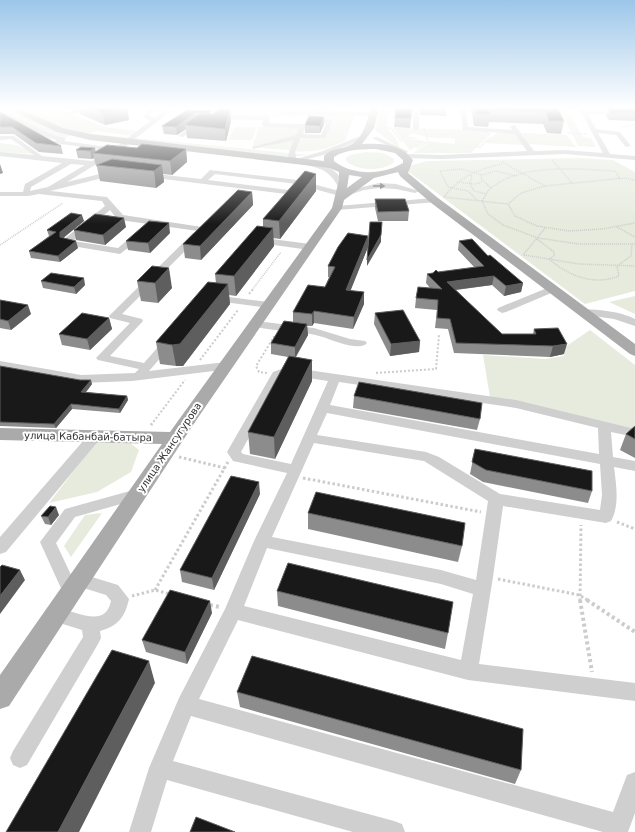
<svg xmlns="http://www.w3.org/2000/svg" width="635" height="832" viewBox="0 0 635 832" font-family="'DejaVu Sans',sans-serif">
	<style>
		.green { fill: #e6ebde }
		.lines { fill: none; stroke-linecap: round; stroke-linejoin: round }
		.path-far3 { stroke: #ccc; stroke-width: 1.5; stroke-dasharray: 1 1; stroke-linecap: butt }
		.path-far2 { stroke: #ccc; stroke-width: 2; stroke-dasharray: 2 2; stroke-linecap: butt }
		.path-far1 { stroke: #ccc; stroke-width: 3; stroke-dasharray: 2.5 2.5; stroke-linecap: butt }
		.path { stroke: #ccc; stroke-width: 4; stroke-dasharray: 3 3; stroke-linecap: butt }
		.minor { fill: #cfcfcf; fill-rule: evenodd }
		.major { fill: #aaa; fill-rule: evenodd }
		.wall { fill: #8c8c8c }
		.shaded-wall { fill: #5e5e5e }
		.building { fill: #191919; stroke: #5e5e5e }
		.oneway { fill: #797979 }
		.labels { text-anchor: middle; stroke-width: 4; stroke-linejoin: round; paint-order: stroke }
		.street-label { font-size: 10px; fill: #323232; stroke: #fff }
	</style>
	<rect width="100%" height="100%" fill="#fff"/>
	<path class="green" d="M0 107H7L73 134 62 139 53 137 0 110Z
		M15 107H53L105 127 138 131 133 136 95 131 86 136 61 129Z
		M203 107 328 110 355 114 345 141C328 149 313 153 294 151L302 138H324L334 120 313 119 314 116 299 115 298 117 219 116Z
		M380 107H389L387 128 396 139 400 149 375 130Z
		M559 108 567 109 583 137 591 138 596 147 578 146Z
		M235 127H257L252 140H228Z
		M259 127H301L300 135 252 148Z
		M393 128 485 130 491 134 478 146 455 144V139C450 137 447 139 442 138 433 138 421 136 412 133L408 136 419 139 404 140H421L426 142 410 150Z
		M498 132 516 133 523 145 484 143Z
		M522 133 566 135 576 147 528 144Z
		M92 134 309 155 280 157 90 136Z
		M299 137 290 150 261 148Z
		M0 143 16 145 37 154 0 152Z
		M429 143 476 147 471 153H413Z
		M365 152 383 153 394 159V162C383 172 357 171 346 161V158L350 155Z
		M581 158 613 160 635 172V291L585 304 409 172V166L427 161Z
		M635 296V314L609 302Z
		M590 330 635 365V429L490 397 483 355 545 359 564 356 565 347Z
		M97 441 130 443 139 450 131 472 97 492 49 503Z
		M102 513 71 557 64 546 85 515Z"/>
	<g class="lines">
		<path class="path-far3" d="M270 107 279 108
			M622 127 635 125
			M387 128H391L402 142
			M424 128 428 142
			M568 133 587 134
			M417 148 428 142 480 147 489 138
			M552 160 572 183
			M502 162 545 186
			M502 164C478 169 459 177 444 197L508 204
			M469 175 472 176 470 184 474 191 486 194
			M620 179 615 171C578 169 522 163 491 188 487 191 485 197 482 201L488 214 503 225 538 238 579 244H635
			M635 180 624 178 545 186 521 193 508 204 515 216 537 226 569 231 602 229 635 223
			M457 182 475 184 482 182
			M491 188 481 179 482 175 495 171 517 176
			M477 200 468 191 448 187 440 171 461 169 482 175
			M617 227 635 237
			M537 239 554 252V256L549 259C569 276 593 286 619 276L617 266 631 256 632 244
			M0 245 63 203
			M523 255 546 227
			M524 255 579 264 635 266
			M252 290 281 252"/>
		<path class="path-far2" d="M249 294 253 289
			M200 360 238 310
			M267 373 259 372 256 366 275 335
			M376 373 436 369 439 335
			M151 425 185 380"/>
		<path class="path-far1" d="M151 425 152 424
			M179 457 225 468
			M303 478 481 512
			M617 522 635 529
			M498 579 579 595 589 601
			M155 590 228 462
			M132 596 155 590 170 594
			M580 601 581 525"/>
		<path class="path" d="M580 600 592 672
			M587 600 635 632
			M210 605 220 607"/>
		<path class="minor" d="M86 107H98L69 115 66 113Z
			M413 107H419V128L416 130 413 128Z
			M460 107H466L468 127 512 130 510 126 515 125 534 151 565 150 603 153 580 110 541 107H584L586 110 635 111V115L588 114 596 129 620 132 631 146 626 147 616 135 598 133 610 154 635 156V160L565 154 442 159 405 158 401 156 405 154 372 138 377 137 407 151 408 152 406 154 442 155 527 151 515 134 463 130Z
			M151 109H167L170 112 132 141 131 143 67 182 116 170H119V174L50 191 107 197 123 215 202 227 206 230 205 232 120 220 117 219 110 210 73 241 118 248 137 232H143V236L120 254 66 245 62 242 63 240 105 206 102 201 39 194 28 196H0V192H23L25 184 62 163 0 156V152L34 155 11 139 0 140V136H14L42 156 92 161 109 151 55 143V141L57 140 49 138 0 114V110L53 135 65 138 66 139 64 141 115 148 150 121 143 117ZM154 112H162L154 118 150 116ZM71 164 85 165 48 187 30 191 31 187Z
			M284 111 374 112 377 114 374 116 282 114 281 113Z
			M217 115 267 116 270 118 269 123 303 124 306 126 303 134 321 135 326 123 308 122 305 120 306 119H330L333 121 325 138H301L295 152 296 158 292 160 288 158 289 152 294 140 253 149V147L296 135 299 128 265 127 262 125 263 120 219 119 214 125H200L183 137 178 136 197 122H210Z
			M363 135 366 137 365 138 327 154 304 160 300 158 323 151Z
			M306 161C323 159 339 172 346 186L339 188C330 172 324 169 306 165Z
			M210 170 298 180 343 192 379 183 396 184 419 191 415 193 396 189 379 188 364 190 343 197 297 184 215 174 208 180 297 191 298 193 294 195 147 177 143 175 147 173 201 179Z
			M434 198 438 200 437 202 337 210 333 208 337 206Z
			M196 232 200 235 199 237 122 314 142 319 143 321 110 356 144 363 165 339 169 338 175 341 149 371 226 362 232 366 230 369 132 381 81 383 0 369V361L81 375 135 373 139 369 98 360 96 358 130 323 110 318 109 316 193 233Z
			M256 237 310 244 315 247 310 250 253 242 252 240Z
			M552 286 556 287 557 289 556 291 506 312 502 313 497 310 498 308Z
			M213 295 269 302 274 305 269 308 209 300 208 298 209 296Z
			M583 309C601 310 619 311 635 319V326L614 319 579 314 578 312Z
			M256 321 314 328 350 339 365 341 367 343C360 352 332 340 323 337 300 330 275 332 252 326L251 324 252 322Z
			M287 367 516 400 635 429V437L611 432 613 457 635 461V471L614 467C616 484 620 505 611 521L606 523 503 506 493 577 479 664 635 683V701L468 680 238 620 199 699 613 812 627 775 635 772V813L628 832H603L191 716 173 761 394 821 402 824 405 832H353L167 780 151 832H129L149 768 179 698 225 609 254 541 287 473 233 461 227 452 273 372ZM288 375 328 381 291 464 243 454 241 452 282 377ZM339 382 516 408 598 428 599 454 330 405ZM327 413 600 464 602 495 600 510 500 494 439 457 426 452 317 435ZM314 443 424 461 488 501 476 580 441 570 272 537ZM267 548 441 584 473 594 461 660 244 606Z
			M95 432 100 433 102 436 100 439 6 552 0 554V537L90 433Z
			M137 489 142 490 144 494 142 498 75 517 56 543 72 577 79 573 118 585 129 599C125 617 118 626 100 631L101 638 98 644 27 765 20 768 13 765 10 758 13 751 83 637 82 630 50 620 47 615 50 610C68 603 104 634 111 601L106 595 77 586 80 592 77 597 71 599 65 597 40 542 65 509Z"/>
		<path class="major" d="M5 107H16L63 128 90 134 324 161V156C331 148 341 150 350 145 363 140 368 119 371 107H379L374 128 362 144C381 143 401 144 413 160L408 173 438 198 635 344V356L630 354 430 202 400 176 398 172 374 178 344 200 342 208 197 419 9 706 0 709V675L162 444 0 440V428L170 432 332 208 339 180V172L330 168 90 140 57 132ZM376 149 395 153 403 160V163C383 175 353 176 334 161V157C346 149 362 149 376 149ZM349 175 362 177 347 188Z"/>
	</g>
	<path class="wall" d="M65 107H127L126 108H127L129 120 105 125 80 114 78 108 71 110Z
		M412 107 410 128 394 127 395 118Z
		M420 107H447L446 116 420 115Z
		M471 107H557L564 121 561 134 547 133 543 124 489 122 488 127 474 126Z
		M600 107H631V109H635V121L609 120 606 116 608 109H601Z
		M230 109 231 121 226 141 187 138 186 129 177 135 164 134 162 126 187 110 211 111V114H213Z
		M0 112 61 146 63 154 39 152 14 134H0Z
		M324 117V124L320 133H305V125Z
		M137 148 186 149 187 162 172 175 163 174 164 182 156 188 100 181 97 167 96 166 94 158 92 159 78 158 76 150 95 151Z
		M316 174V191L280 239 273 238 274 246 236 296 229 295 230 304 183 366H176L160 364 156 342 216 283 215 274 263 227V219Z
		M252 192 253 205 201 260 185 258 183 244Z
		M375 199 409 211 408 221H378L375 208Z
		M84 221 63 238 78 248 60 262 31 258 29 251 49 236 47 230Z
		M126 227 105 245 76 240 74 230Z
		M170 233 150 253 128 250 126 241Z
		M368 236V247L350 291 364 292V304L353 329 314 323 312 326H307L308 335 296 357 312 360V381L275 459 250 454 248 432 288 357 271 354V343L293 322V312L325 287 329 277H328V266Z
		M459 241 488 256 523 283 521 292 504 296 492 285 456 290 502 334H533L534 329 564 354 550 357 454 353 448 329 435 328 437 310 415 308 416 298 430 288 426 283 427 274 475 268 458 250Z
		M152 266 172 288 158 303 141 301 137 281Z
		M41 281 85 285 76 294 43 288Z
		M0 300 31 314 11 330 0 328Z
		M375 313 420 341 419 352 390 356 374 324Z
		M109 318 112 329 90 350 62 345 59 334Z
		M0 366 92 384 86 392 127 396 128 400 120 413 72 409 56 428 0 426Z
		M354 396 480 419 477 430 353 408Z
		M635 426V458L620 450 626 434Z
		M475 449 592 491 588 503 483 482 470 474Z
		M260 494 214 590 182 582 180 570Z
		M308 513 462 546 458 562 308 529Z
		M59 515 51 525 45 524 41 516Z
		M277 591 448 633 445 649 278 606Z
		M212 613 187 664 146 652 142 640Z
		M237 692 521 770 515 784 240 707Z"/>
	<path class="shaded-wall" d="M70 107H78V108L71 110Z
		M316 107H335V108L316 110Z
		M127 108 129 120 105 125 103 113Z
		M230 109 231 121 226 141 225 129Z
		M195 113 196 121 187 124H185L186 129 177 135 176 127Z
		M324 117V124L320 133V126Z
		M95 148 96 153H93L94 158 92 159 90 151Z
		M186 149 187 162 172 175 170 161Z
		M0 164 3 173 0 174Z
		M162 165 164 182 156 188 154 171Z
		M316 174V191L280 239 279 221Z
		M252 192 253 205 201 260 200 246Z
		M82 215 84 221 62 239 60 237V232Z
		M124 218 126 227 105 245 103 235Z
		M169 223 170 233 150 253 148 243Z
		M273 228 274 246 236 296 234 276Z
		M381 235V242L367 266V260Z
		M368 236V247L346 302V290Z
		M76 241 78 248 60 262 58 256Z
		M169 268 172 288 158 303 155 283Z
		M494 276 492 285 446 291 447 282Z
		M84 278 85 285 76 294 74 287Z
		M523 283 521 292 504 296 506 286Z
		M228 284 230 304 183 366H176L172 345Z
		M364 292V304L353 329 354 317Z
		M28 305 31 314 11 330 8 321Z
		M314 311V323L312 326V314Z
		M109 318 112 329 90 350 87 339Z
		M307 324 308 335 295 358V347Z
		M420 341 419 352 390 356 391 344Z
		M567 344 564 354 550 357 553 346Z
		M312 360V381L275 459 274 437Z
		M91 380 92 384 83 396 81 392Z
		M127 396 128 400 120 413 119 409Z
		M71 404 72 409 56 428 54 424Z
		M259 482 260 494 214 590 212 578Z
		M56 507 59 515 51 525 48 517Z
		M20 570 25 580 0 614V596Z
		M210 601 212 613 187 664 185 652Z
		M149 661 155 683 79 832H58Z"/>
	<path class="building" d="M89 107H125L127 108 103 113Z
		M396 107H412L411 118H395Z
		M475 107H557L564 121H549L546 112 489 110 490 114H476Z
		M608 108 635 109V113H611Z
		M219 109H230L225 129 185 125 187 124H185L199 114H213Z
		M187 110 211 111 209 113H195L176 127 162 126Z
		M0 112 61 146 36 143 12 127H0Z
		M309 116 324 117 320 126 305 125Z
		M142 144 186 149 170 161 93 153 107 145 137 148Z
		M81 147 95 148 90 151 76 150Z
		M112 159 162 165 154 171 97 165Z
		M305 171 316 174 279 221 263 219Z
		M238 190 252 192 200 246 183 244Z
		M375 199H405L409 211 378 212Z
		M71 213 82 215 60 232V237L76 241 58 256 29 251 56 232 47 230Z
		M95 214 124 218 103 235 74 230Z
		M149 221 169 223 148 243 126 241Z
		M370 222H382L381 235 367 260Z
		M257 226 273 228 234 276 215 274Z
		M348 233 368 236 346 290 364 292 354 317 314 311 312 314 293 312 308 285 325 287 335 267 328 266 338 247Z
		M472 239 488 256 490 255 523 283 506 286 494 276 447 282 502 334H536L534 329 558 328 567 344 553 346 456 343 450 319 437 318 438 300 416 298 418 287 442 289 427 274 433 273 436 270 438 272 484 266 459 241Z
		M152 266 169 268 155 283 137 281Z
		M51 273 84 278 74 287 41 281Z
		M208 282 228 284 180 344 172 345 156 342Z
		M0 300 28 305 8 321 0 319Z
		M403 310 420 341 391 344 375 313Z
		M82 313 109 318 87 339 59 334Z
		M284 321 307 324 295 347 271 343Z
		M289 356 312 360 274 437 248 432Z
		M0 366 80 380H91L81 392 127 396 119 409 71 404 54 424 0 422Z
		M359 382 482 403 480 419 354 396Z
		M635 426V439L626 434Z
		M475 449 592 471V491L486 470 472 462Z
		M231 476 259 482 212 578 180 570Z
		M316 492 465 523 462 546 308 513Z
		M50 506 56 507 48 517 41 516Z
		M288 563 453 602 448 633 277 591Z
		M2 565 20 570 0 596V567Z
		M170 590 210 601 185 652 142 640Z
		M112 650 149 661 58 832H6Z
		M252 656 523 729 521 770 237 692Z
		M196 817 235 832H190Z"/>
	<defs><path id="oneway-solid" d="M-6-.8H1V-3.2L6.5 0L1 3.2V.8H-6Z"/></defs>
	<use class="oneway" href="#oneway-solid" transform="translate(379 186)"/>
	<linearGradient id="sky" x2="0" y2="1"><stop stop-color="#9cc6e9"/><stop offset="0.48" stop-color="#fff"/><stop offset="1" stop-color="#fff" stop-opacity="0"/></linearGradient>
	<rect width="635" height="224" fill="url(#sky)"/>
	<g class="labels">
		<g class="street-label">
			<text transform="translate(88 436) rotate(1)" y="4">улица Кабанбай-батыра</text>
			<text transform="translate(169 447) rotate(-56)" y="4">улица Жансугурова</text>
		</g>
	</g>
</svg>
